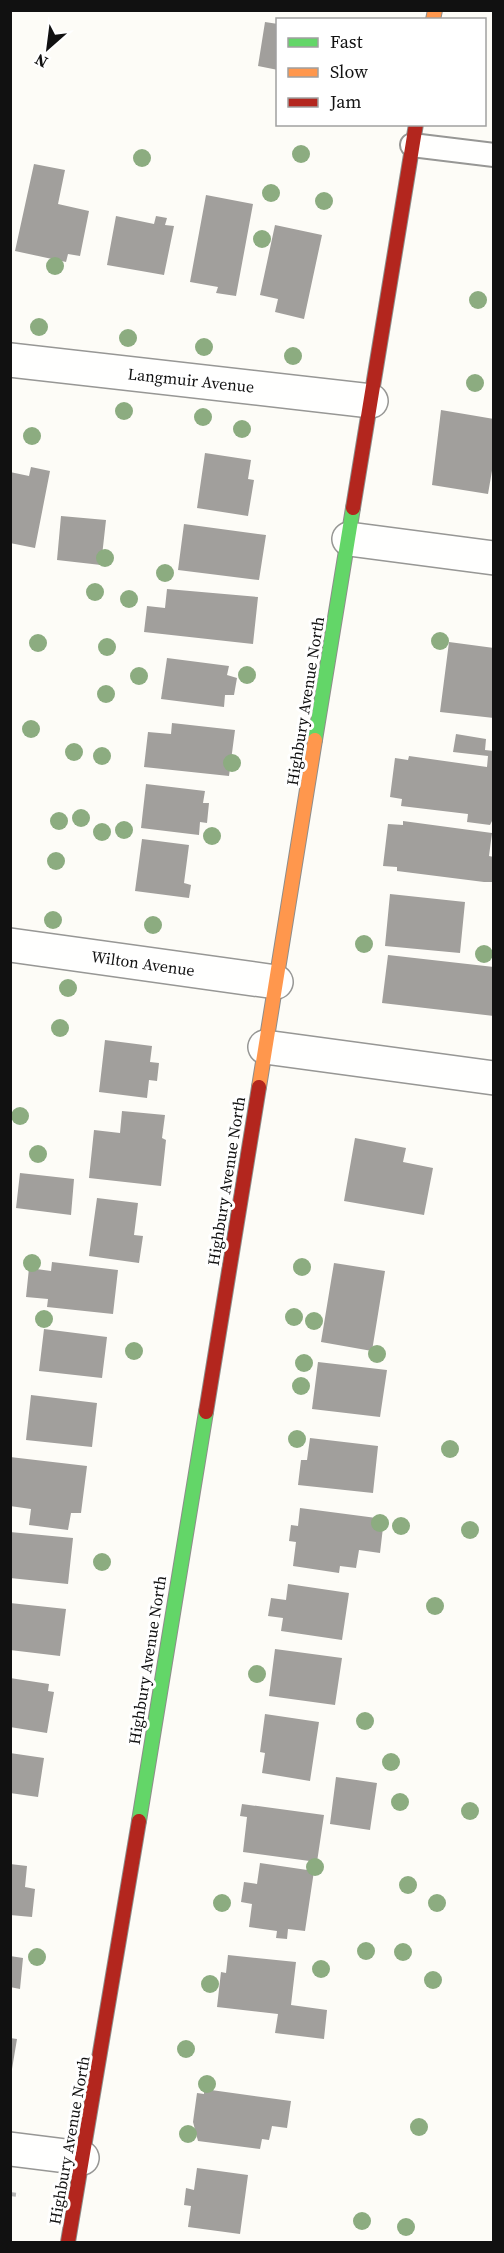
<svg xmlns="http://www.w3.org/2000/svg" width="504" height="2253" viewBox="0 0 504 2253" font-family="'Source Serif 4',serif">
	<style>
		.building { fill: #a19f9c }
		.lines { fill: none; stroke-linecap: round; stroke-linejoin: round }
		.lane-casing { stroke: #979795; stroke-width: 26 }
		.street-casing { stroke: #979795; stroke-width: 36 }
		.fast-casing { stroke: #8e8d8b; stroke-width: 16 }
		.slow-casing { stroke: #8e8d8b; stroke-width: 16 }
		.jam-casing { stroke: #8e8d8b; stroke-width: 16 }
		.path { stroke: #b9b9b8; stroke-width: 4; stroke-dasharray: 6 3; stroke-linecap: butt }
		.lane { stroke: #fffffe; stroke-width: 22 }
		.street { stroke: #fffffe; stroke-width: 33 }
		.fast { stroke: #63d668; stroke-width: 14 }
		.slow { stroke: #ff974d; stroke-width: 14 }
		.jam { stroke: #b3261e; stroke-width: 14 }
		.tree { fill: #8cac80 }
		.labels { text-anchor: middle; stroke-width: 6; stroke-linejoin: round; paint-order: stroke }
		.street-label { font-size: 16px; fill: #111; stroke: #fff }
	</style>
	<rect width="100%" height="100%" fill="#fdfcf7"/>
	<path class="building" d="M265 22 278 24V70L258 66Z
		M34 164 65 170 58 204 89 211 80 256 68 254 66 262 15 251Z
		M206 195 253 204 236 296 216 293 218 287 190 282Z
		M116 216 154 224 156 216 167 218 165 225 174 226 164 275 107 265Z
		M275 225 322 235 304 319 275 312 278 299 260 295Z
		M441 410 494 419V459L488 494 432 485Z
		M205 453 251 460 248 479 254 480 248 516 197 508Z
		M31 467 50 471 35 548 10 543V472L29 476Z
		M61 516 106 520 101 565 57 560Z
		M184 524 266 535 259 580 178 570Z
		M167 589 258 597 253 644 144 632 147 606 165 608Z
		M449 642 494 648V718L440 712Z
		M167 658 229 666 227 675 237 678 234 695H225L224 707 161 699Z
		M172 723 235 730 229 776 144 767 148 732 171 734Z
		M456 734 486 739 485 750 494 751V817L490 825 467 822 468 814 401 806 402 799 390 797 395 758 408 760 409 756 487 767 488 756 453 752Z
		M146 784 205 791 203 803H209L207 823 200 822 199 835 141 828Z
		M403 821 492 833 489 856 494 857V882H484L397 871V867L383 866 388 824 403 825Z
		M142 839 189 845 184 883 191 885 189 898 135 891Z
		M390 894 465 902 460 953 385 946Z
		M388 955 494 967V1016L382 1003Z
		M105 1040 152 1046 150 1062 159 1063 157 1081 149 1080 147 1098 99 1092Z
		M122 1111 165 1115 162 1138 166 1140 161 1186 89 1178 94 1130 120 1133Z
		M355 1138 406 1148 403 1162 433 1168 424 1215 344 1201Z
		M20 1173 74 1179 71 1215 16 1208Z
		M97 1198 138 1203 134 1235 143 1236 139 1263 89 1256Z
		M52 1262 118 1270 113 1314 47 1307 48 1299 26 1297 29 1268 51 1271Z
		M334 1263 385 1271 372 1351 321 1342Z
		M44 1329 107 1337 102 1378 39 1371Z
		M318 1362 387 1370 380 1417 312 1409Z
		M31 1395 97 1403 92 1447 26 1440Z
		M310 1438 378 1446 373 1493 298 1485 301 1460H307Z
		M10 1457 87 1466 81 1513H71L68 1530 29 1525 31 1509 10 1506Z
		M300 1508 384 1519 380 1553 359 1550 356 1568 340 1566 339 1573 293 1566 296 1542 289 1541 291 1525 298 1526Z
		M10 1532 73 1538 68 1584 10 1578Z
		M288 1584 349 1593 342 1640 281 1631 283 1618 268 1616 271 1598 286 1600Z
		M10 1603 66 1609 60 1656 10 1650Z
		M275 1649 342 1658 335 1705 269 1696Z
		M10 1678 49 1684 48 1691 54 1692 47 1733 10 1727Z
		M265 1714 319 1722 310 1781 262 1773 265 1753 260 1752Z
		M10 1753 44 1758 38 1797 10 1793Z
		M336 1777 377 1783 370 1830 330 1824Z
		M242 1804 324 1815 317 1862 243 1852 247 1817 240 1816Z
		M260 1863 314 1871 305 1931 288 1929 287 1939 276 1938 277 1931 249 1927 252 1904 241 1902 244 1882 257 1884Z
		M10 1864 27 1866 25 1887 35 1889 32 1917 10 1915Z
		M228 1955 296 1962 291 2005 327 2010 324 2039 275 2033 278 2014 217 2007 221 1972 226 1973Z
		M10 1956 23 1958 20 1989 10 1987Z
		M10 2038 17 2039 12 2069H10Z
		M204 2089 291 2101 287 2128 272 2126 269 2140 262 2139 260 2149 198 2141 193 2122 197 2093 204 2094Z
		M197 2168 248 2175 240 2234 188 2227 191 2206 184 2205 186 2188 194 2190Z"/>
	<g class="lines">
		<defs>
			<path id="lane" d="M412 145 494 155"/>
			<path id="street" d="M10 360 371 401
				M349 539 494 558
				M10 945 276 982
				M265 1047 494 1078
				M10 2149 82 2158"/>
			<path id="fast" d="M315 740 353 508
				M139 1821 206 1412"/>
			<path id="slow" d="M433 20 435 10
				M259 1087 315 740"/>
			<path id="jam" d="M353 508 416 124
				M206 1412 259 1087
				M68 2242 139 1821"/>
		</defs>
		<use href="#lane" class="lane-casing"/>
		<use href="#street" class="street-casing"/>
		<use href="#fast" class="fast-casing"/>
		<use href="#slow" class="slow-casing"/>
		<use href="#jam" class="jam-casing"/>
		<path class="path" d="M10 2194 19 2195"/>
		<use href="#lane" class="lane"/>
		<use href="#street" class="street"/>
		<use href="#fast" class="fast"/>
		<use href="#slow" class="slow"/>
		<use href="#jam" class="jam"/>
	</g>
	<g class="tree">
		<circle cx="301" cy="154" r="9"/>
		<circle cx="142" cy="158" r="9"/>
		<circle cx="271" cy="193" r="9"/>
		<circle cx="324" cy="201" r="9"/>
		<circle cx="262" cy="239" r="9"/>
		<circle cx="55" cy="266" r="9"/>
		<circle cx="478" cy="300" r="9"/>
		<circle cx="39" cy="327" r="9"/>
		<circle cx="128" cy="338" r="9"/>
		<circle cx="204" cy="347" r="9"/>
		<circle cx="293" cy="356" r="9"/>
		<circle cx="475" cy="383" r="9"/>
		<circle cx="124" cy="411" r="9"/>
		<circle cx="203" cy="417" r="9"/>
		<circle cx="242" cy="429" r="9"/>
		<circle cx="32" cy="436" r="9"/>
		<circle cx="105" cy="558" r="9"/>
		<circle cx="165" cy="573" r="9"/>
		<circle cx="95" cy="592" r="9"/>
		<circle cx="129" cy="599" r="9"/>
		<circle cx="440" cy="641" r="9"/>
		<circle cx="38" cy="643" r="9"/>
		<circle cx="107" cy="647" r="9"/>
		<circle cx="247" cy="675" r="9"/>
		<circle cx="139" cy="676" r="9"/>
		<circle cx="106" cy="694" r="9"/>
		<circle cx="31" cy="729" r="9"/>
		<circle cx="74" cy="752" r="9"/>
		<circle cx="102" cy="756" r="9"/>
		<circle cx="232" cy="763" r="9"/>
		<circle cx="81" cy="818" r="9"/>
		<circle cx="59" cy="821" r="9"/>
		<circle cx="124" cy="830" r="9"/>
		<circle cx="102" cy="832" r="9"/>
		<circle cx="212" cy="836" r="9"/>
		<circle cx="56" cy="861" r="9"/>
		<circle cx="53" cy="920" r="9"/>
		<circle cx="153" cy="925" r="9"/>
		<circle cx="364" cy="944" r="9"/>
		<circle cx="484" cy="954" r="9"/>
		<circle cx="68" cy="988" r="9"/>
		<circle cx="60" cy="1028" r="9"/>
		<circle cx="20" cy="1116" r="9"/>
		<circle cx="38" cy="1154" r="9"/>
		<circle cx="32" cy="1263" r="9"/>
		<circle cx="302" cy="1267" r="9"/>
		<circle cx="294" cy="1317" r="9"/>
		<circle cx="44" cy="1319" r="9"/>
		<circle cx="314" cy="1321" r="9"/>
		<circle cx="134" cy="1351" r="9"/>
		<circle cx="377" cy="1354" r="9"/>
		<circle cx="304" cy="1363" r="9"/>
		<circle cx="301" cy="1386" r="9"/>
		<circle cx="297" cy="1439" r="9"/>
		<circle cx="450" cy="1449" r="9"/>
		<circle cx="380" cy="1523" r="9"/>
		<circle cx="401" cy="1526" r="9"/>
		<circle cx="470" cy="1530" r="9"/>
		<circle cx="102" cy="1562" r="9"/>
		<circle cx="435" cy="1606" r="9"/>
		<circle cx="257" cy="1674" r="9"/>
		<circle cx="365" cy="1721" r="9"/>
		<circle cx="391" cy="1762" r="9"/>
		<circle cx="400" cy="1802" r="9"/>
		<circle cx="470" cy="1811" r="9"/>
		<circle cx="315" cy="1867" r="9"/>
		<circle cx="408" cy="1885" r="9"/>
		<circle cx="222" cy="1903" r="9"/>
		<circle cx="437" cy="1903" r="9"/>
		<circle cx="366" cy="1951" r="9"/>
		<circle cx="403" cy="1952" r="9"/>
		<circle cx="37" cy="1957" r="9"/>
		<circle cx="321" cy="1969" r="9"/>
		<circle cx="433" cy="1980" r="9"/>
		<circle cx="210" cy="1984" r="9"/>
		<circle cx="186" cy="2049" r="9"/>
		<circle cx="207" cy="2084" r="9"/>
		<circle cx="419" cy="2127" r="9"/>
		<circle cx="188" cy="2134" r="9"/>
		<circle cx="362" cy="2221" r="9"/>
		<circle cx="406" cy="2227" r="9"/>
	</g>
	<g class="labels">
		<g class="street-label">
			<text transform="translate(191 380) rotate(6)" y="6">Langmuir Avenue</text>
			<text transform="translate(305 701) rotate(-81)" y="6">Highbury Avenue North</text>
			<text transform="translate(143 963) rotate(8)" y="6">Wilton Avenue</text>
			<text transform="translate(226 1181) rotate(-81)" y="6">Highbury Avenue North</text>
			<text transform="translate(147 1660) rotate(-81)" y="6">Highbury Avenue North</text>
			<text transform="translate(69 2140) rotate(-80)" y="6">Highbury Avenue North</text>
		</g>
	</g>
	<rect width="504" height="2253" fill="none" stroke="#111111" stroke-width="24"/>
	<rect x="276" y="18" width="210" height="108" fill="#ffffff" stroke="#a0a0a0" stroke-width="1.5"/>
	<rect x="288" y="38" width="30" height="9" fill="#63d668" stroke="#a0a0a0" stroke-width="1.5"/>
	<text x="330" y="48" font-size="18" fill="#111111">Fast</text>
	<rect x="288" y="68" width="30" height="9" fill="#ff974d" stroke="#a0a0a0" stroke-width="1.5"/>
	<text x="330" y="78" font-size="18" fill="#111111">Slow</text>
	<rect x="288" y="98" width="30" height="9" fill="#b3261e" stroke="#a0a0a0" stroke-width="1.5"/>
	<text x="330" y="108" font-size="18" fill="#111111">Jam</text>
	<g transform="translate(48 48) rotate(208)" stroke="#ffffff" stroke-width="4.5" paint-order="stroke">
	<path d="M0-4.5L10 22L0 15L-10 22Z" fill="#111111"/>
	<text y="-9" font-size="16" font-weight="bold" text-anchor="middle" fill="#111111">N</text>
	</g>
</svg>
